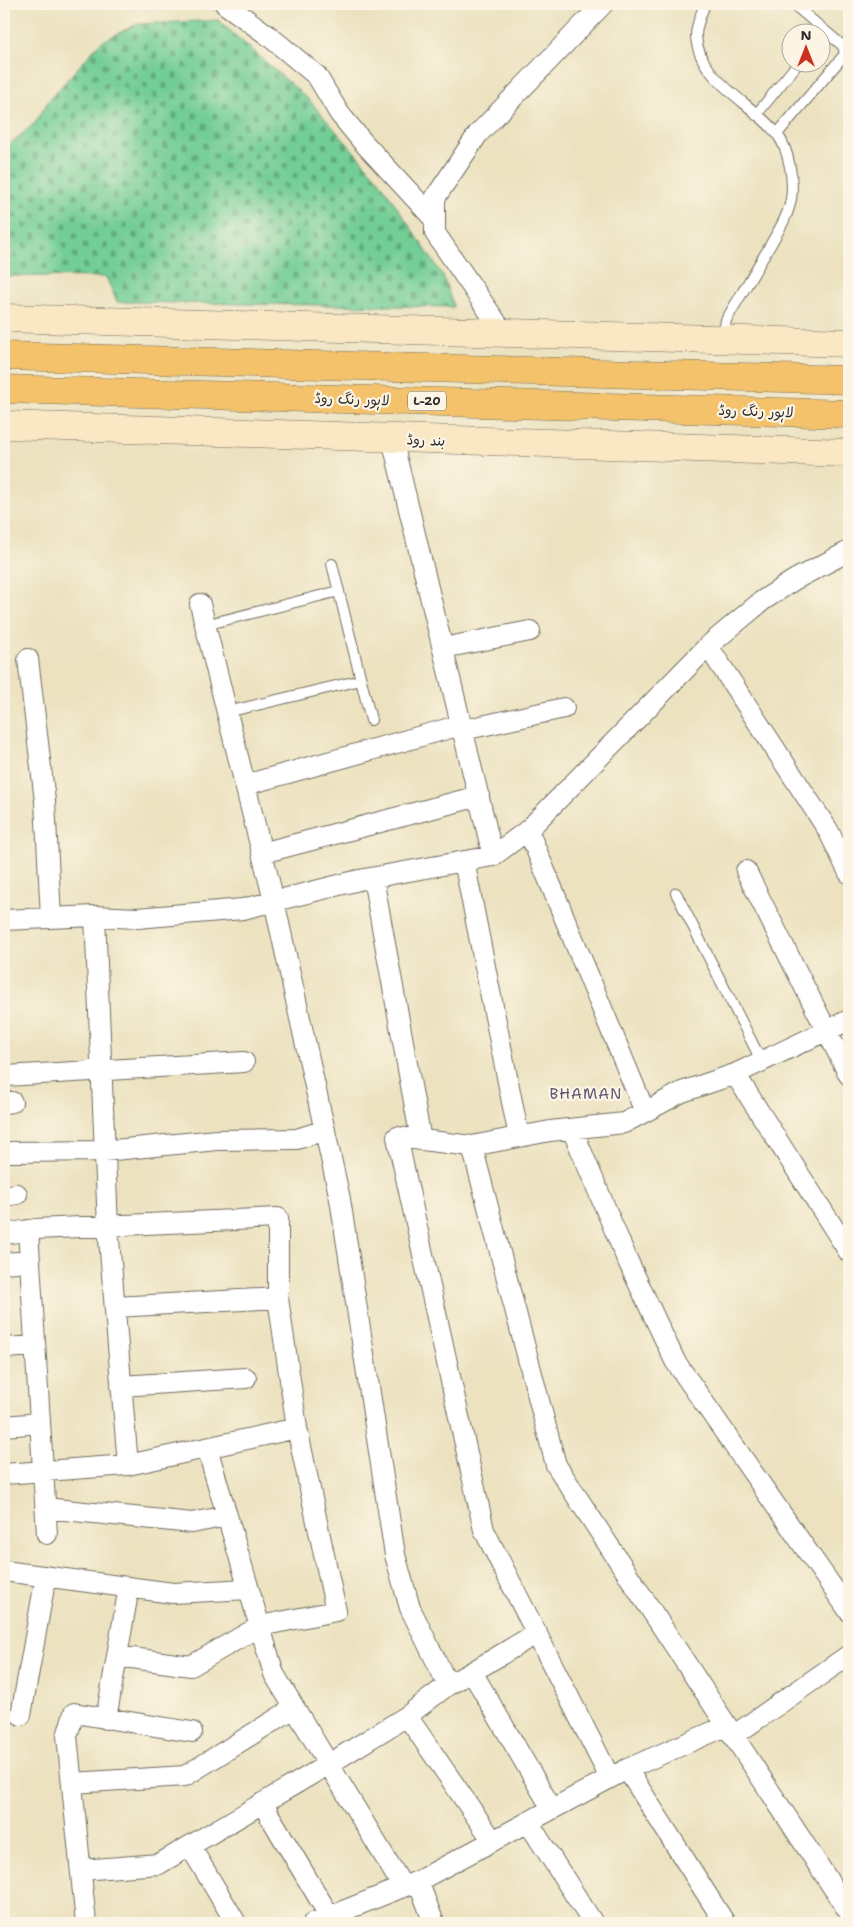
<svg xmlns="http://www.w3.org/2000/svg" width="853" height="1927" viewBox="0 0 853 1927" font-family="'Shantell Sans','Playpen Sans Arabic',sans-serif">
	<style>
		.cemetery { fill: url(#cemetery-stones); stroke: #4f7c60 }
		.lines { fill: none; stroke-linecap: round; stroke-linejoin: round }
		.lane-casing { stroke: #6f6b5f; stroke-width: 12 }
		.street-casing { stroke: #6f6b5f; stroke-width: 22 }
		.secondary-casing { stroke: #6f6b5f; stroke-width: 29 }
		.highway-casing { stroke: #6f6b5f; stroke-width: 29 }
		.lane { stroke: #fff; stroke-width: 10 }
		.street { stroke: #fff; stroke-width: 20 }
		.secondary { stroke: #fae7c3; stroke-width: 28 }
		.highway { stroke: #f3c26a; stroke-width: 28 }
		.labels { text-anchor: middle; stroke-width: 4.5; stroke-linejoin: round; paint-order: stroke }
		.shield { fill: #fcf5e5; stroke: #6a6863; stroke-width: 1 }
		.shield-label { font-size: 12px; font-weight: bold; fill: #2b2b2b }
		.street-label { font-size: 14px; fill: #2b2b2b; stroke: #fcf5e5 }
		.neighbourhood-label { font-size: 15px; letter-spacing: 1px; fill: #5e5871; stroke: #fcf5e5 }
	</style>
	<defs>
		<pattern id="cemetery-stones" width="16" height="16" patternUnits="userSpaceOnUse" patternTransform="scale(1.25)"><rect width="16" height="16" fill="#73ce95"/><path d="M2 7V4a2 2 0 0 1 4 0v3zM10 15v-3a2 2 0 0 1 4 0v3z" fill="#5fa77a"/></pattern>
	</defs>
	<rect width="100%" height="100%" fill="#fcf5e5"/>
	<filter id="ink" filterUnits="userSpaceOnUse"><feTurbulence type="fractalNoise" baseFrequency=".02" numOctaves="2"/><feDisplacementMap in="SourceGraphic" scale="10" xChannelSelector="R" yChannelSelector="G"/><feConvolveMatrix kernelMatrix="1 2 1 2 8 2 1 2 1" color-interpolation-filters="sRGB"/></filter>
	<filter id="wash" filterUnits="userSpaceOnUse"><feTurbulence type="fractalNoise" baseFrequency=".0096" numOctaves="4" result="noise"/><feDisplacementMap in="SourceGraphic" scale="20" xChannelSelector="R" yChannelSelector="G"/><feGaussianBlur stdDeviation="1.12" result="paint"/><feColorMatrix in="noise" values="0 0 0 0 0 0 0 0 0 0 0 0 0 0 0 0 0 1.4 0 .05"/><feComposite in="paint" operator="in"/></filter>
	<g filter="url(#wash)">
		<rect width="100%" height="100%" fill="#ece2c0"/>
		<path class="cemetery" d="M218 20 308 99 379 180 443 276 454 307 117 302 106 277 4 276V149L35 123 49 100 101 42 137 24Z"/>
	</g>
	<g filter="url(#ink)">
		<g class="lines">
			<defs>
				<path id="lane" d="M705 4C701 14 696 25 696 36 698 80 754 104 777 134 789 149 794 181 791 199 788 218 776 234 767 251 753 274 740 297 726 320L723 338
					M756 115 799 62
					M777 134 845 54 843 46 793 4
					M332 564 371 720
					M205 625 339 591
					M227 712 361 680
					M676 893 762 1062"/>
				<path id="street" d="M225 4 269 36 317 76 339 113 362 141 435 220
					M503 332 435 233V198L478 134 603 4
					M392 439 493 856
					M200 604 274 901 340 1199 395 1555 410 1608 448 1685 472 1672 552 1809
					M708 646 828 830 849 873
					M443 648 530 631
					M28 659 45 801 51 918
					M463 730 564 708
					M245 785 461 725
					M528 830 645 1112
					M262 853 479 796
					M464 861 519 1137
					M746 871 849 1075
					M373 878 421 1140
					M95 916 108 1227 128 1465
					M4 920 95 916 137 918 243 909 359 880 493 856 528 830 708 646 762 601 794 580 849 551
					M735 1074 849 1020
					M6 1076 244 1062
					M4 1103 12 1102
					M572 1129 626 1257 675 1361 849 1611
					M472 1146 556 1465 849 1912
					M11 1152 104 1151 217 1140 297 1139 325 1130
					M4 1196 17 1194
					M28 1230 47 1534
					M4 1234 36 1229 278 1218V1298L297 1428 336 1611 260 1626 191 1666 117 1656
					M4 1263 30 1261
					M115 1307 278 1298
					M4 1348 35 1346
					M121 1386 246 1378
					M4 1426 40 1423
					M207 1448 274 1674 403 1887
					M4 1474 128 1465 297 1428
					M45 1508 192 1523 227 1516
					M4 1571 173 1593 249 1589
					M472 1672 537 1633
					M21 1715 46 1576
					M407 1716 493 1841
					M106 1719 129 1587
					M733 1736 849 1655
					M627 1769 725 1923
					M610 1778 484 1530 397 1137 472 1146 550 1131 624 1123 682 1092 735 1074 849 1252
					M72 1783 185 1776 294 1708
					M262 1803 330 1917
					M528 1822 593 1923
					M190 1846 236 1923
					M81 1870 159 1864 329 1764 407 1716 448 1685
					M418 1881 434 1923
					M86 1923 67 1736 74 1713 192 1732
					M313 1923 418 1881 627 1769 726 1726"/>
				<path id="secondary" d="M4 318 849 343
					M4 425 849 453"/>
				<path id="highway" d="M4 356 849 380
					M4 389 849 414"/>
			</defs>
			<use href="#lane" class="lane-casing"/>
			<use href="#street" class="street-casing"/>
			<use href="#secondary" class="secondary-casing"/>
			<use href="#highway" class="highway-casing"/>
			<use href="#lane" class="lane"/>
			<use href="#street" class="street"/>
			<use href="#secondary" class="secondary"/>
			<use href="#highway" class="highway"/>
		</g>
	</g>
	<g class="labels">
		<rect class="shield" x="408" y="391.5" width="38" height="19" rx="4"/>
		<g class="shield-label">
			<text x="427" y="405">L-20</text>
		</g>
		<g class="street-label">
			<text transform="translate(352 399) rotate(2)" y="5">لاہور رنگ روڈ</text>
			<text transform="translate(756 411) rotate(2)" y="5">لاہور رنگ روڈ</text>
			<text transform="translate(426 440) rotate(2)" y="5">بند روڈ</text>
		</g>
		<g class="neighbourhood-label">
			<text x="586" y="1099">BHAMAN</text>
		</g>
	</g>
	<rect width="853" height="1927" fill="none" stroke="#fcf5e5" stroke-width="20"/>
	<g transform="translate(806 48)"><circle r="24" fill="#fcf5e5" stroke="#a8a49b"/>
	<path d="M0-4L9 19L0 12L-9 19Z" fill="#c8321e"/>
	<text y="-8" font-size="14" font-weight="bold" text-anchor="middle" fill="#2b2b2b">N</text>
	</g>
</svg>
